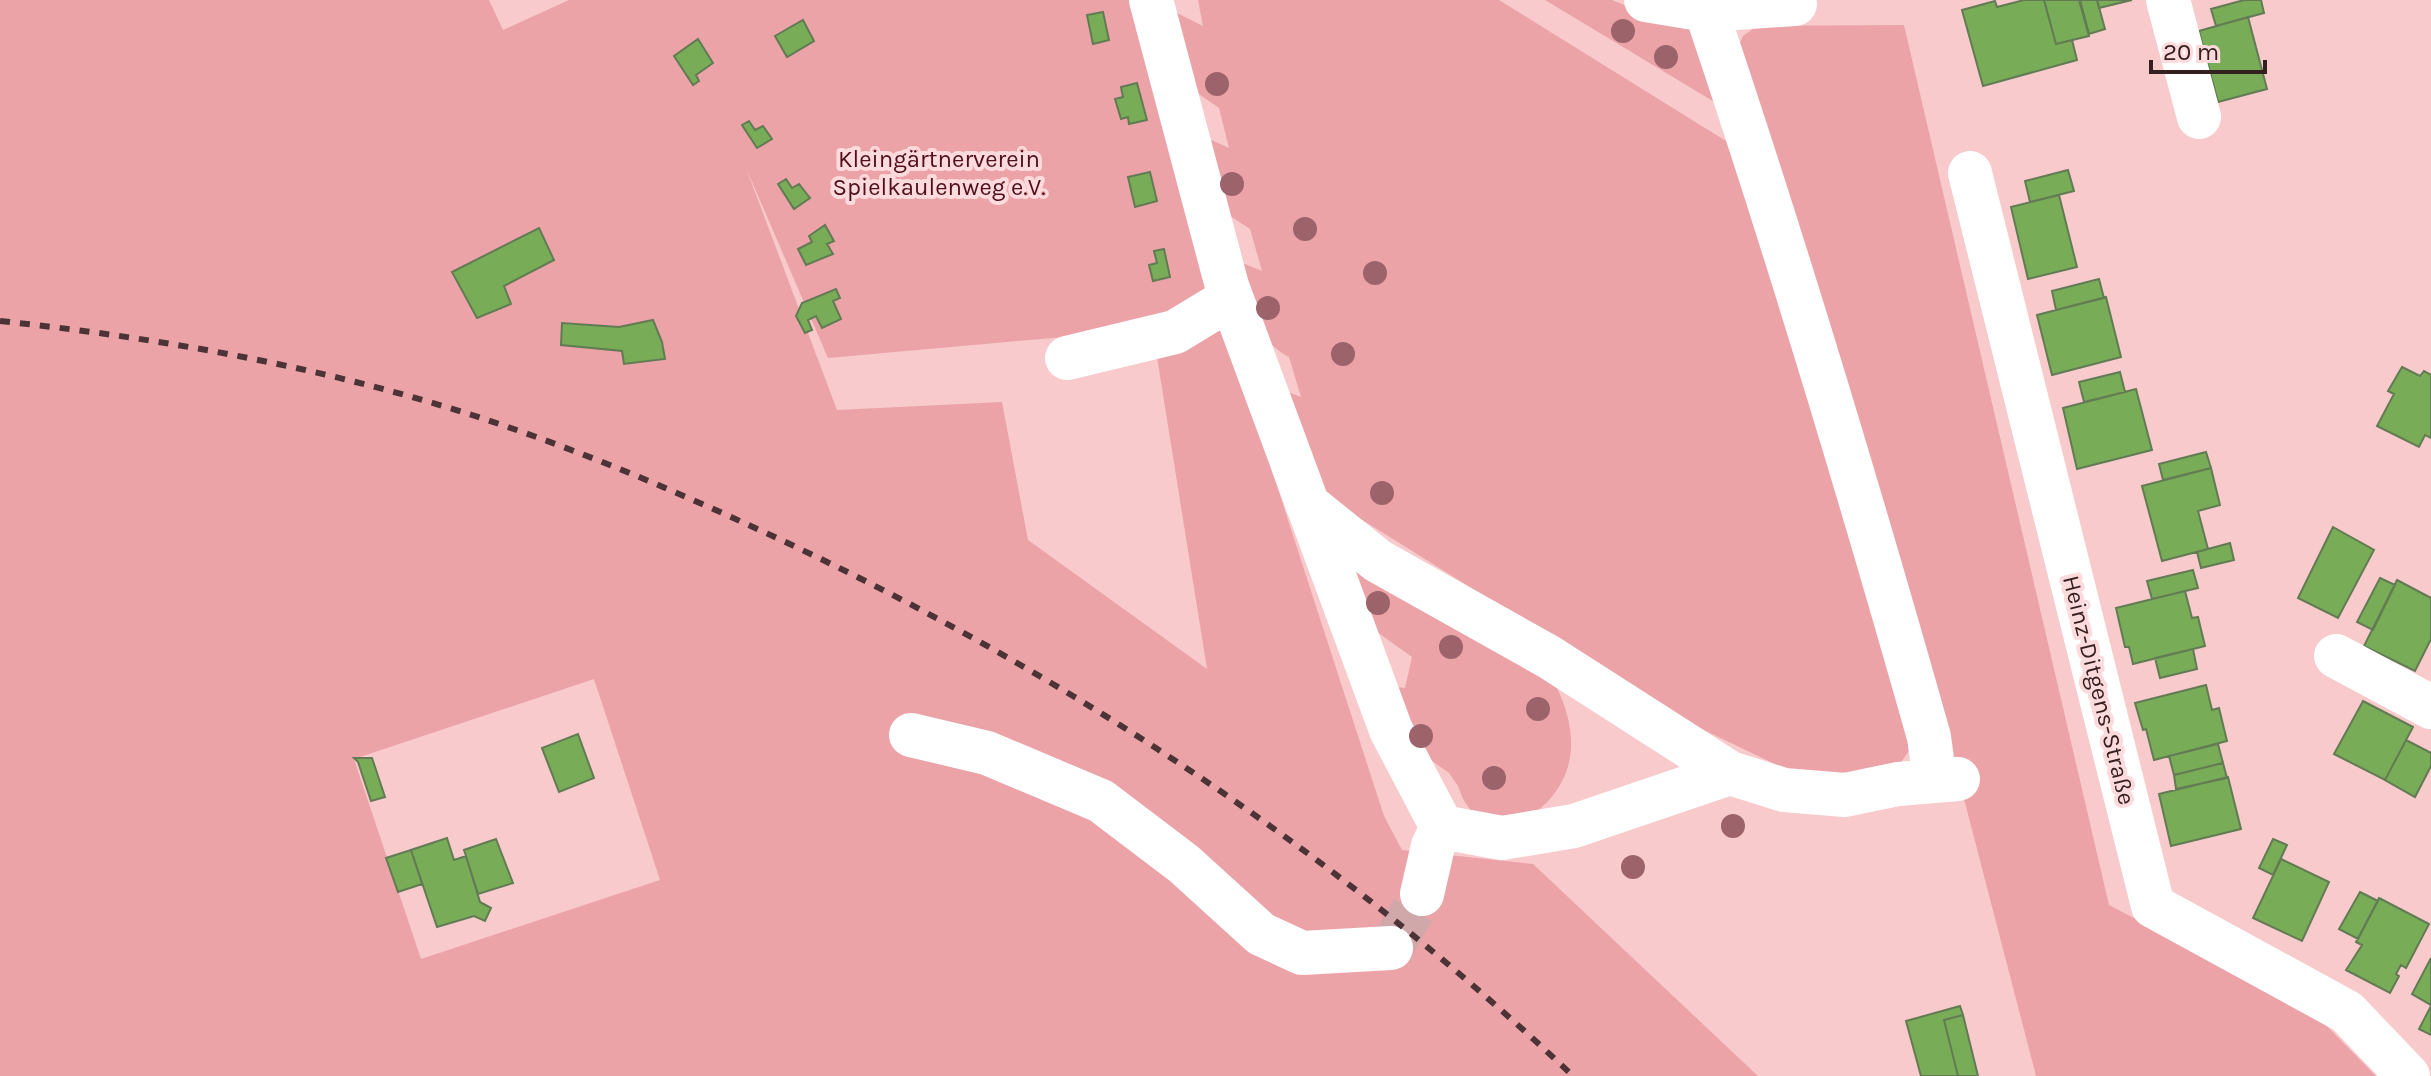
<svg xmlns="http://www.w3.org/2000/svg" width="2431" height="1076" viewBox="0 0 2431 1076" font-family="Karla,sans-serif">
	<style>
		.green { fill: #eba3a8; fill-rule: evenodd }
		.building { fill: #78ac57; stroke: #627b54; stroke-width: 2 }
		.lines { fill: none; stroke-linecap: round; stroke-linejoin: round }
		.minor-tunnel { stroke: #d1a8aa; stroke-width: 44; stroke-dasharray: 44 22; stroke-linecap: butt }
		.minor { stroke: #fff; stroke-width: 44 }
		.rail { stroke: #4c3436; stroke-width: 6; stroke-dasharray: 10 10; stroke-linecap: butt }
		.tree { fill: #9c636b }
		.labels { text-anchor: middle; stroke-width: 8; stroke-linejoin: round; paint-order: stroke }
		.park-label { font-size: 24px; fill: #500f1c; stroke: #fddadc }
		.street-label { font-size: 24px; fill: #341f21; stroke: #fddadc }
	</style>
	<rect width="100%" height="100%" fill="#f8cacc"/>
	<path class="green" d="M0 0H489L503 30 569 0H1137L1218 304 1384 816 1402 850 1533 864 1758 1076H0ZM746 168 828 358 1064 337 1157 357 1207 669 1028 540 1002 402 837 410ZM594 679 660 880 421 959 354 759Z
		M1198 0H1499L1734 146 1915 742 1895 771 1855 786 1781 767 1683 720 1332 501 1311 472 1278 388 1301 397 1289 357C1252 338 1248 297 1235 260L1262 271 1250 229 1221 210 1196 133 1229 148 1219 108 1190 88 1165 7 1203 26Z
		M1545 0H1612L1652 16 1695 24 1721 106Z
		M1904 25 2109 905 2314 1013 2376 1076H2036L1950 745 1737 49 1743 36 1757 26Z
		M1346 549 1556 686C1577 728 1579 773 1543 806 1535 813 1527 819 1516 820 1503 822 1486 816 1473 814L1463 799 1458 786 1449 773 1421 753 1397 687 1405 688 1412 657 1377 632Z"/>
	<path class="building" d="M2024 0H2044L2056 44 2072 40 2077 60 1983 86 1962 10 1995 1 1997 7Z
		M2044 0H2079L2089 36 2056 44Z
		M2080 0H2097L2105 29 2089 34Z
		M2097 0H2132L2099 8Z
		M2244 0H2261L2264 13 2216 26 2211 9Z
		M1103 12 1109 40 1093 44 1087 15Z
		M2248 17 2267 89 2218 102 2199 31Z
		M803 20 814 41 787 57 775 36Z
		M698 39 713 63 696 75 699 81 693 85 674 56Z
		M1137 83 1147 120 1129 124 1128 117 1121 119 1115 99 1123 97 1121 87Z
		M749 121 755 130 763 126 772 139 757 148 742 125Z
		M2068 170 2074 191 2030 202 2025 181Z
		M1150 172 1157 201 1135 207 1128 177Z
		M786 179 792 188 799 184 810 198 794 209 778 184Z
		M2059 195 2077 267 2028 279 2011 207Z
		M825 225 834 241 827 244 833 254 806 265 798 249 812 242 809 236Z
		M539 228 554 260 504 286 511 304 477 318 452 272Z
		M1164 249 1170 277 1153 281 1149 265 1157 263 1154 251Z
		M2099 279 2104 298 2056 310 2052 291Z
		M836 289 840 298 833 301 841 319 822 328 816 316 808 320 812 330 805 333 796 316 802 303Z
		M2106 297 2121 357 2052 375 2037 315Z
		M653 320 662 342 665 359 624 364 622 351 561 345 562 323 619 327Z
		M2402 367 2420 376 2424 371 2431 375V438L2425 435 2419 447 2377 426 2394 394 2388 391Z
		M2120 372 2125 392 2084 402 2079 382Z
		M2136 389 2152 450 2077 469 2063 408Z
		M2206 452 2211 468 2163 480 2159 464Z
		M2211 468 2220 505 2198 511 2208 549 2162 561 2142 486Z
		M2333 527 2374 550 2338 618 2298 598Z
		M2230 543 2234 560 2201 568 2197 552Z
		M2193 570 2198 588 2152 599 2147 581Z
		M2380 578 2395 585 2373 630 2357 622Z
		M2397 580 2431 598V639L2415 671 2364 646Z
		M2185 591 2192 618 2198 617 2205 646 2133 664 2129 647H2125L2116 608Z
		M2193 649 2197 669 2160 678 2155 658Z
		M2206 685 2212 710 2219 708 2227 741 2154 760 2146 729 2143 730 2135 703Z
		M2363 701 2413 727 2385 780 2334 754Z
		M578 734 594 778 559 792 542 748Z
		M2406 740 2431 753V766L2415 797 2385 780Z
		M2218 744 2223 763 2174 775 2169 756Z
		M354 758H372L385 797 371 801 358 762Z
		M2223 763 2227 778 2176 789 2174 775Z
		M2228 777 2241 829 2171 846 2159 794Z
		M447 838 454 860 466 856 480 902 491 908 485 921 474 916 437 927 411 850Z
		M496 839 513 883 478 894 464 850Z
		M2273 839 2287 845 2273 875 2259 868Z
		M411 850 422 884 398 892 386 858Z
		M2281 859 2329 882 2302 941 2253 918Z
		M2360 892 2378 901 2358 939 2339 929Z
		M2379 898 2429 924 2406 968 2401 965 2396 974 2399 976 2390 993 2346 970 2362 945 2356 942Z
		M2431 958V1005L2412 994Z
		M1960 1006 1963 1015 1944 1020 1958 1076H1921L1906 1021Z
		M2431 1006V1035L2419 1029Z
		M1963 1015 1978 1076H1958L1944 1020Z"/>
	<g class="lines">
		<path class="minor-tunnel" d="M1391 948 1422 894"/>
		<path class="minor" d="M1151 0 1227 286 1391 730 1442 827 1433 846 1422 894
			M1646 0 1706 10 1795 4
			M2168 0 2199 117
			M1706 10C1787 250 1860 493 1929 737L1935 781
			M1970 173 2153 906 2347 1012 2408 1076
			M1067 358 1175 332 1231 298
			M1307 504 1378 561 1549 657 1730 773
			M2336 656 2431 707
			M911 735 987 753 1101 801 1184 864 1261 934 1302 953 1391 948
			M1442 827 1502 838 1574 826 1730 773 1784 790 1845 795 1898 784 1958 779"/>
		<path class="rail" d="M0 321C160 338 318 366 472 415 568 446 662 485 753 527 1053 664 1334 849 1573 1076"/>
	</g>
	<g class="tree">
		<circle cx="1623" cy="31" r="12"/>
		<circle cx="1666" cy="57" r="12"/>
		<circle cx="1217" cy="84" r="12"/>
		<circle cx="1232" cy="184" r="12"/>
		<circle cx="1305" cy="229" r="12"/>
		<circle cx="1375" cy="273" r="12"/>
		<circle cx="1268" cy="308" r="12"/>
		<circle cx="1343" cy="354" r="12"/>
		<circle cx="1382" cy="493" r="12"/>
		<circle cx="1378" cy="603" r="12"/>
		<circle cx="1451" cy="647" r="12"/>
		<circle cx="1538" cy="709" r="12"/>
		<circle cx="1421" cy="736" r="12"/>
		<circle cx="1494" cy="778" r="12"/>
		<circle cx="1733" cy="826" r="12"/>
		<circle cx="1633" cy="867" r="12"/>
	</g>
	<g class="labels">
		<g class="park-label">
			<text x="939" y="167">Kleingärtnerverein<tspan x="939" dy="28">Spielkaulenweg e.V.</tspan></text>
		</g>
		<g class="street-label">
			<text transform="translate(2099 690) rotate(76)" y="8">Heinz-Ditgens-Straße</text>
		</g>
	</g>
	<path d="M2151 60v12h114v-12" fill="none" stroke="#341f21" stroke-width="4"/>
	<text x="2163" y="60" font-size="24" fill="#341f21" stroke="#fddadc" stroke-width="6" paint-order="stroke">20 m</text>
</svg>
